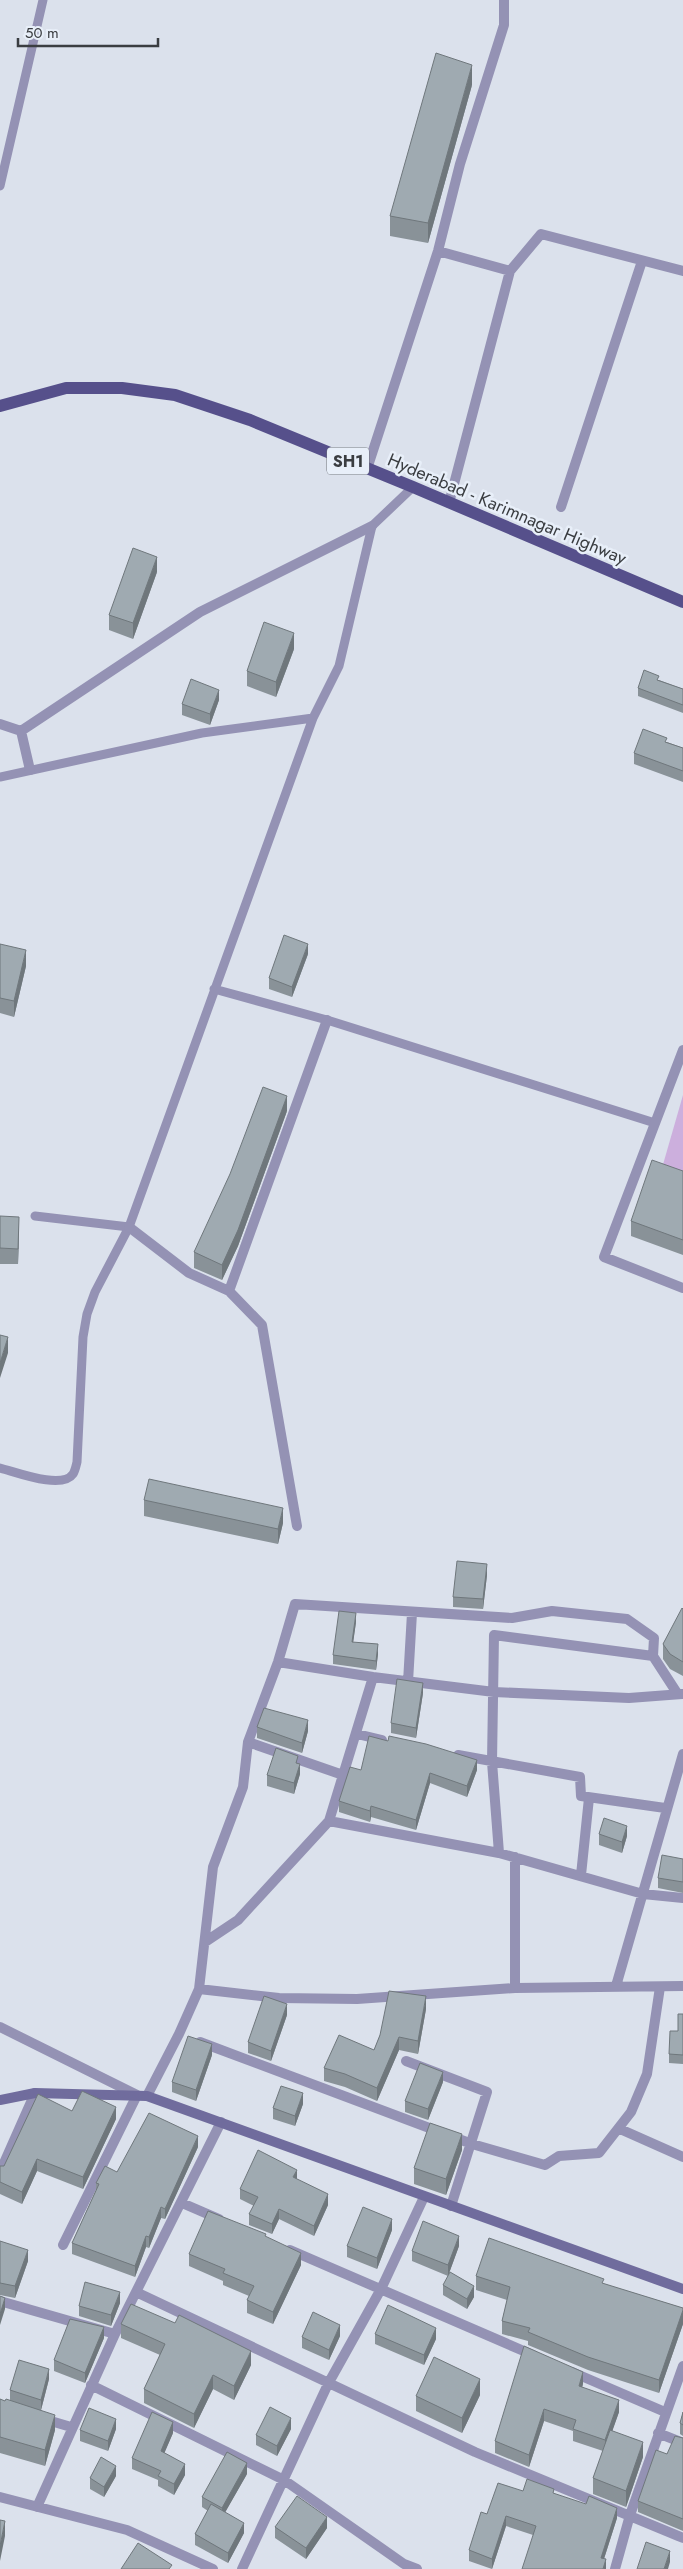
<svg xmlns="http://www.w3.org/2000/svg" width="683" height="2569" viewBox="0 0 683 2569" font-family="Jost,sans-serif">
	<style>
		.green { fill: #ccafdd }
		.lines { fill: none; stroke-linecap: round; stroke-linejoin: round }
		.service { stroke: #9492b4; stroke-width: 9 }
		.minor { stroke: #9492b4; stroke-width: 10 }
		.secondary { stroke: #706c9d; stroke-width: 10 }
		.primary { stroke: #56508b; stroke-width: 12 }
		.wall { fill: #899298 }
		.shaded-wall { fill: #6f777c }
		.building { fill: #9faab1; stroke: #6f777c }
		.labels { text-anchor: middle; stroke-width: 5; stroke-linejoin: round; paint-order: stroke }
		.shield { fill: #e8eff9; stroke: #6e7278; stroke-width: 1 }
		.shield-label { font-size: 16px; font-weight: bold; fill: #3a3d41 }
		.street-label { font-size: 18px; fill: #3a3d41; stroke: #e8eff9 }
	</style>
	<rect width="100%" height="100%" fill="#dbe1ec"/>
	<path class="green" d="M683 1095V1175L662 1168Z"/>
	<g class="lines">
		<path class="service" d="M0 186 43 0
			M0 777 202 733 313 718 339 666 372 526 413 487
			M214 989 327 1020 655 1123
			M35 1216 129 1227 313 718
			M0 1468C16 1472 62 1490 73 1474 75 1471 76 1466 77 1462L83 1337 87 1314 95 1292 129 1227"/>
		<path class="minor" d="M438 251 510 271
			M367 469 438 251 460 164 504 25V0
			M449 503 510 271 541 234 683 271
			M561 507 642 261
			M0 724 21 731 30 770
			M21 731 200 612 372 526
			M683 1050 604 1257 683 1288
			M129 1227 189 1273 229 1291 327 1020
			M229 1291 262 1325 297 1526
			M278 1662 373 1677 494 1692 629 1698 682 1694
			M373 1677 329 1821 499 1853 643 1894 683 1898
			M408 1682 412 1613
			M357 1734 382 1740
			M248 1742 343 1775
			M458 1755 580 1777 581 1796 665 1808
			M499 1853 492 1762 494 1635 653 1656
			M515 1857V1988
			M581 1875 589 1798
			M205 1942 238 1920 329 1821
			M616 1986 683 1754
			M199 1989 279 1998 357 1999 515 1988 683 1986
			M0 2027 137 2095 63 2245
			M200 2042 472 2144 545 2165 559 2156 599 2153 631 2112 647 2074 660 1987
			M406 2061 487 2092 451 2206
			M147 2096 179 2034 199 1989 213 1867 243 1787 248 1742 278 1662 295 1604 512 1618 552 1611 627 1619 654 1638 653 1656 677 1693
			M620 2129 683 2157
			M0 2172 35 2093
			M182 2203 219 2219
			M290 2250 533 2355
			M136 2292 475 2452 683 2538
			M0 2301 115 2334
			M572 2372 665 2412
			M91 2385 284 2480 404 2564 417 2569
			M44 2419 71 2427
			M658 2433 683 2443
			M0 2497 127 2530 213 2569
			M37 2507 115 2334 221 2122
			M242 2569 328 2384 381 2289 424 2197
			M615 2569 630 2515 683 2366"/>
		<path class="secondary" d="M0 2100 35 2093 147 2096 683 2289"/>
		<path class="primary" d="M0 406 66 388H122L175 395 250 420 413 487 683 602"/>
	</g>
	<path class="wall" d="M472 85 428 243 390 236V216Z
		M157 572 133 639 109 630V615Z
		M294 649 276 697 247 686V671Z
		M659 680 683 689V713L638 696V688Z
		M219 700 210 725 182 715V704Z
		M667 742 683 748V782L634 764V753Z
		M0 944 26 966 14 1017 0 1013Z
		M308 954 292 997 269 989V978Z
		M287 1111 238 1246 222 1280 194 1268V1252Z
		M683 1171V1255L631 1236V1221Z
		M0 1216 19 1233 18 1264H0Z
		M144 1500 283 1523 278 1544 144 1516Z
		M487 1575 483 1609 453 1607V1597Z
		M683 1609V1676L670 1669 663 1659V1644Z
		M356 1622 353 1642 378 1654 376 1670 333 1664V1655Z
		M423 1693 416 1738 391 1733V1723Z
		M257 1727 308 1731 302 1753 257 1738Z
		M298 1763 300 1774 294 1794 267 1786V1775Z
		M361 1770H477L467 1797 430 1783 416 1830 371 1817 370 1822 339 1812V1801Z
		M599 1834 627 1836 622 1853 599 1845Z
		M683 1859V1893L658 1888V1878Z
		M426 2009 418 2054 399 2050 377 2101 345 2087 324 2081V2068L374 2050 380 2035Z
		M683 2014V2064L669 2063V2054L678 2031Z
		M287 2015 271 2061 248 2053V2042Z
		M212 2055 196 2101 172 2092V2082Z
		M443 2082 428 2120 405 2112V2101Z
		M303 2104 295 2126 273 2119V2108Z
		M72 2111 116 2119 83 2189 37 2171 22 2204 0 2194V2166H4Z
		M198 2147 165 2219 161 2218 149 2248 146 2247 135 2277 72 2254V2243L96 2190V2183L117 2172Z
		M462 2150 446 2195 414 2184V2168Z
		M297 2179 328 2205 314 2236 279 2219 272 2234 249 2225V2214L254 2206 240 2199V2189Z
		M392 2230 377 2269 347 2257V2246Z
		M266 2237 301 2265 273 2324 247 2313V2300L249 2296 223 2285V2281L189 2266V2254Z
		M0 2241 28 2261 15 2298 0 2295Z
		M459 2246 448 2276 412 2261V2251Z
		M476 2276 604 2284 683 2308V2324L659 2393 588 2370 528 2345V2341L502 2334V2321L507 2300 476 2290Z
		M443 2285 474 2297 467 2309 443 2295Z
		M120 2303 111 2326 79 2316V2306Z
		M121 2324 251 2365 234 2400 213 2389 194 2428 144 2403V2389L160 2355 121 2338Z
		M375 2334 436 2339 424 2365 375 2344Z
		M340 2336 329 2360 302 2348V2337Z
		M104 2338 85 2383 54 2371V2360Z
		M49 2379 41 2410 55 2430 45 2466 0 2453V2399L5 2401 10 2400V2390Z
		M583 2384 582 2387 619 2412 612 2431 643 2457 626 2507 593 2494V2478L603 2451 573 2441V2431L544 2421 529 2467 495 2453V2441Z
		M480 2395 462 2433 416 2411V2396Z
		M683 2412V2436L680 2434V2423Z
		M116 2429 108 2451 80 2441V2430Z
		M291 2429 277 2456 256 2445V2435Z
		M173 2433 164 2453 185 2475 174 2495 158 2486V2480L132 2469V2458Z
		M683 2438V2531L638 2512V2501L667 2454Z
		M247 2474 225 2512 244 2533 228 2563 195 2545V2534L208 2511 202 2507V2497Z
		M116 2476 104 2497 90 2489V2478Z
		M523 2491 554 2494 617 2518 604 2559 606 2569 533 2535 506 2526 492 2569 469 2561V2550L487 2514Z
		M275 2527 327 2528 306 2559 275 2538Z"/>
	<path class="shaded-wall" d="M472 65V85L428 243V223Z
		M157 557V572L133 639V623Z
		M294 633V649L276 697V682Z
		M219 690V700L210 725V714Z
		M308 944V954L292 997V987Z
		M26 950V966L14 1017V1001Z
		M287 1096V1111L238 1246 222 1280V1265Z
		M19 1217V1233L18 1264V1249Z
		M8 1337V1353L0 1378V1363Z
		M283 1508V1523L278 1544V1529Z
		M487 1564V1575L483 1609V1599Z
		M356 1613V1622L352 1651V1642Z
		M378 1644V1654L376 1670V1661Z
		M423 1683V1693L416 1738V1728Z
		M308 1720V1731L302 1753V1743Z
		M477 1760V1770L467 1797V1786Z
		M300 1764V1774L294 1794V1783Z
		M430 1773V1783L416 1830V1820Z
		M371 1806V1817L370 1822V1811Z
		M627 1826V1836L622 1853V1842Z
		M426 1996V2009L418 2054V2041Z
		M287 2004V2015L271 2061V2051Z
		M399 2037V2050L377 2101V2088Z
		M212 2044V2055L196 2101V2090Z
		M443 2072V2082L428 2120V2109Z
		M303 2093V2104L295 2126V2116Z
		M116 2107V2119L83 2189V2177Z
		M462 2134V2150L446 2195V2179Z
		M198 2136V2147L165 2219V2209Z
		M37 2159V2171L22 2204V2192Z
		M297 2170V2181L293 2177Z
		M328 2194V2205L314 2236V2226Z
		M161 2207V2218L149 2248V2237Z
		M279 2209V2219L272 2234V2224Z
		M392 2219V2230L377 2269V2258Z
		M146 2236V2247L135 2277V2266Z
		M459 2236V2246L448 2276V2265Z
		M28 2250V2261L15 2298V2286Z
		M301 2253V2265L273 2324V2312Z
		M474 2286V2297L467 2309V2299Z
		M120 2292V2303L111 2326V2315Z
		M5 2298V2309L0 2325V2314Z
		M683 2310V2324L659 2393V2380Z
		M340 2325V2336L329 2360V2350Z
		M104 2327V2338L85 2383V2373Z
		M436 2328V2339L424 2365V2355Z
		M251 2351V2365L234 2400V2386Z
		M49 2369V2379L41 2410V2400Z
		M583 2372V2384L579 2398V2386Z
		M213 2375V2389L194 2428V2414Z
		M480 2379V2395L462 2433V2418Z
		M619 2400V2412L605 2452V2440Z
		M544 2409V2421L529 2467V2455Z
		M55 2415V2430L45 2466V2450Z
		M291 2418V2429L277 2456V2446Z
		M116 2419V2429L108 2451V2441Z
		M173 2422V2433L161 2461V2451Z
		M643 2442V2457L626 2507V2491Z
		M247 2463V2474L222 2518V2508Z
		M185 2464V2475L174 2495V2484Z
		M116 2466V2476L104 2497V2487Z
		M617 2508V2518L601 2568V2558Z
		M506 2516V2526L492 2569V2559Z
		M327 2517V2528L306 2559V2548Z
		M5 2521V2536L0 2561V2546Z
		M244 2523V2533L228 2563V2553Z
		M670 2551V2562L668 2569H664Z
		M606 2559V2569H603Z"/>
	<path class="building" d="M436 53 472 65 428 223 390 216Z
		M133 548 157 557 133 623 109 615Z
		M264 622 294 633 276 682 247 671Z
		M644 670 659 676 657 680 683 689V705L638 688Z
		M191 679 219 690 210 714 182 704Z
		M643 729 667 738 665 742 683 748V771L634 753Z
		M284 935 308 944 292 987 269 978Z
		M0 944 26 950 14 1001 0 998Z
		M263 1087 287 1096 238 1230 222 1265 194 1252 230 1174Z
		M652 1160 683 1171V1240L631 1221Z
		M0 1216 19 1217 18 1249 0 1248Z
		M0 1335 8 1337 0 1363Z
		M149 1479 283 1508 278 1529 144 1500Z
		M457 1561 487 1564 483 1599 453 1597Z
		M682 1608 683 1609V1662L670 1654 663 1644Z
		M339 1611 356 1613 352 1642 378 1644 376 1661 333 1655Z
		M397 1679 423 1683 416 1728 391 1723Z
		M264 1708 308 1720 302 1743 257 1727Z
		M369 1736 388 1741 389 1736 426 1744 477 1760 467 1786 430 1773 416 1820 371 1806 370 1811 339 1801 350 1767 361 1770Z
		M276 1748 298 1756 296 1763 300 1764 294 1783 267 1775Z
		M604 1818 627 1826 622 1842 599 1834Z
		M662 1855 683 1859V1882L658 1878Z
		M389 1991 426 1996 418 2041 399 2037 377 2088 345 2074 324 2068 339 2035 374 2050 380 2035Z
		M264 1996 287 2004 271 2051 248 2042Z
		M678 2014H683V2055L669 2054 670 2031H678Z
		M188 2036 212 2044 196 2090 172 2082Z
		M420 2063 443 2072 428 2109 405 2101Z
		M281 2086 303 2093 295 2116 273 2108Z
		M82 2091 116 2107 83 2177 37 2159 22 2192 0 2182V2166H4L38 2094 72 2111Z
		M149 2113 198 2136 165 2209 161 2207 149 2237 146 2236 135 2266 72 2243 99 2184 96 2183 105 2166 117 2172Z
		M430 2123 462 2134 446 2179 414 2168Z
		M258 2150 297 2170 293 2177 328 2194 314 2226 279 2209 272 2224 249 2214 258 2197 240 2189Z
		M363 2207 392 2219 377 2258 347 2246Z
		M208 2211 266 2234 265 2236 301 2253 273 2312 247 2300 254 2286 223 2273 225 2269 189 2254Z
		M423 2221 459 2236 448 2265 412 2251Z
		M489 2238 604 2279 602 2283 683 2308V2310L659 2380 588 2357 528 2332 530 2328 502 2321 510 2287 476 2276Z
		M0 2241 28 2250 15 2286 0 2283Z
		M450 2272 474 2286 467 2299 443 2285Z
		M85 2282 120 2292 111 2315 79 2306Z
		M0 2296 5 2298 0 2314Z
		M131 2304 175 2323 179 2315 251 2351 234 2386 213 2375 194 2414 144 2389 165 2344 121 2324Z
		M388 2305 436 2328 424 2355 375 2334Z
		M313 2312 340 2325 329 2350 302 2337Z
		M70 2319 104 2327 85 2373 54 2360Z
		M524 2346 583 2372 579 2386 619 2400 605 2440 573 2429 576 2420 544 2409 529 2455 495 2441Z
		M434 2357 480 2379 462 2418 416 2396Z
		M19 2360 49 2369 41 2400 10 2390Z
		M0 2399 5 2401 6 2399 55 2415 45 2450 0 2437Z
		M270 2407 291 2418 277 2446 256 2435Z
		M89 2408 116 2419 108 2441 80 2430Z
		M152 2412 173 2422 161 2451 185 2464 174 2484 158 2476 161 2471 132 2458Z
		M683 2412V2425L680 2423Z
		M610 2430 643 2442 626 2491 593 2478Z
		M675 2436 683 2438V2519L638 2501 656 2450 667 2454Z
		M227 2452 247 2463 222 2508 202 2497Z
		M101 2457 116 2466 104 2487 90 2478Z
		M527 2479 554 2489 553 2493 586 2504 589 2496 617 2508 601 2558 606 2559 603 2569H522L536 2526 506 2516 492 2559 469 2550 481 2512 487 2514 498 2483 523 2491Z
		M297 2496 327 2517 306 2548 275 2527Z
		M211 2504 244 2523 228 2553 195 2534Z
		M0 2520 5 2521 0 2546Z
		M646 2542 670 2551 664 2569H637Z
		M138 2543 172 2565 169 2569H121Z"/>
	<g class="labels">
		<rect class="shield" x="327" y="447.5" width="42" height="27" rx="4"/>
		<g class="shield-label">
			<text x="348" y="467">SH1</text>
		</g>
		<g class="street-label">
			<text transform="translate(507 509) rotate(23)" y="6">Hyderabad - Karimnagar Highway</text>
		</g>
	</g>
	<path d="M18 38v8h140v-8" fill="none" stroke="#3a3d41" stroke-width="2.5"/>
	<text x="25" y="38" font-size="15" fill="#3a3d41" stroke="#e8eff9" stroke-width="4" paint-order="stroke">50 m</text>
</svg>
